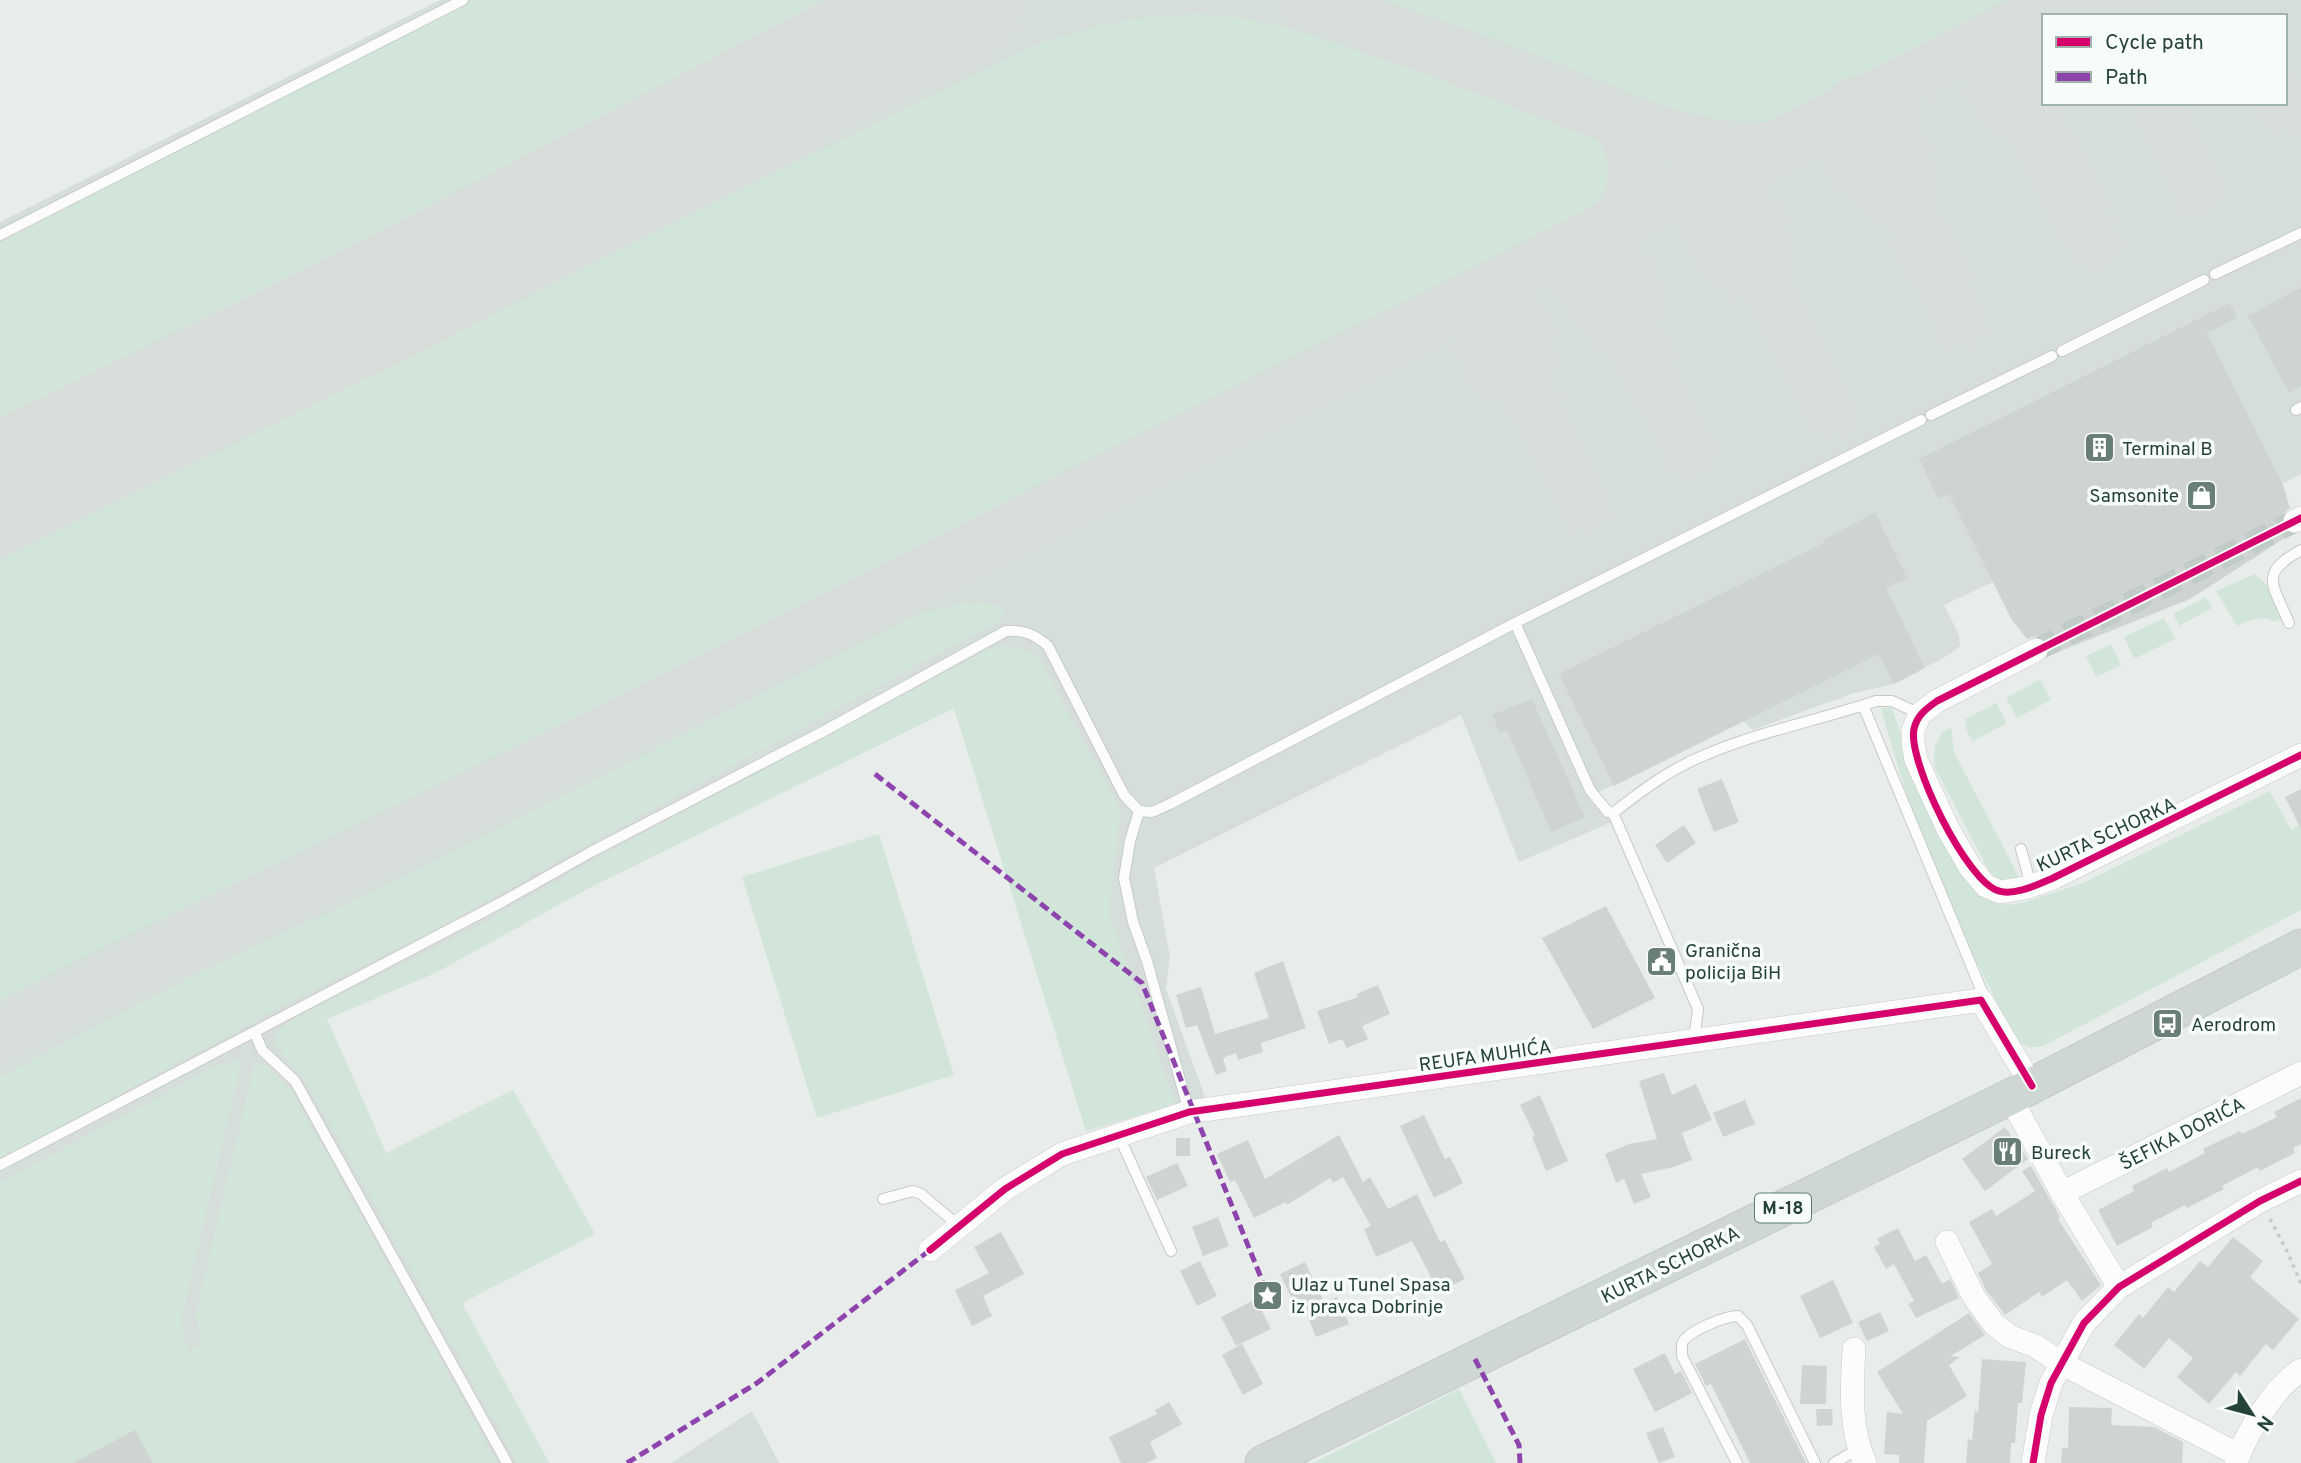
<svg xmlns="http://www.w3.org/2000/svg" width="2301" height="1463" viewBox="0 0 2301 1463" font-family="Overpass,sans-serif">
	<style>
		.built { fill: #d6dedb; fill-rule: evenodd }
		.green { fill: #d1e6d8 }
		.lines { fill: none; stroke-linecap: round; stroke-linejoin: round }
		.taxiway { stroke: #d8dddc; stroke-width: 51 }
		.runway { stroke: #d8dddc; stroke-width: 126 }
		.building { fill: #cfd4d2 }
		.street-tunnel { stroke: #c1cbc8; stroke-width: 23; stroke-dasharray: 23 11; stroke-linecap: butt }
		.lane-casing { stroke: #c5cac8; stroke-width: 12 }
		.street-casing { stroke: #c5cac8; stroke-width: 24 }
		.primary-casing { stroke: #c3ccc9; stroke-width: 37 }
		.path { stroke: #c3ccca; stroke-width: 3.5; stroke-dasharray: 3.5 5; stroke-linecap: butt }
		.lane { stroke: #fcfcfc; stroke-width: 10 }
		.street { stroke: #fcfcfc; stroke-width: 23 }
		.primary { stroke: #cfd7d5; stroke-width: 35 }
		.quiet { stroke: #8e44ad; stroke-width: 5; stroke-dasharray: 10 5; stroke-linecap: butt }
		.cycleway-casing { stroke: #f7fbf9; stroke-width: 11 }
		.cycleway { stroke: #d6006c; stroke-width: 7 }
		.labels { text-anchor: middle; stroke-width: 7; stroke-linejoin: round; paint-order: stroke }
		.shield { fill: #f7fbf9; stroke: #637a73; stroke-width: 2 }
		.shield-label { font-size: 18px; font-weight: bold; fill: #24423a }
		.poi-label { font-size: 19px; fill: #24423a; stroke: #f7fbf9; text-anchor: start }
		.street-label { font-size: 19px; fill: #24423a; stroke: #f7fbf9 }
	</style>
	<rect width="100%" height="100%" fill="#e8edeb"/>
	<path class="built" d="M440 0H2301V474L2012 620 1993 582 1944 605 1959 635 1960 646 1950 654 1894 684 1854 693 1753 730 1743 721 1599 792 1612 822 1519 862 1461 715 1154 868 1170 957 1166 989 1206 1100 1175 1104 1086 1131 954 708 587 889 437 972 327 1019 386 1153 513 1090 595 1234 462 1303 549 1463H0V222ZM2044 16H2285V103H2044Z
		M752 1411 779 1463H671Z"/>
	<path class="green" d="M472 0H846L0 422V242Z
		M1385 0H2007L1774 120C1697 129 1626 89 1556 62 1499 40 1442 20 1385 0Z
		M1196 14C1237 16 1274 24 1314 36L1588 130C1609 146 1626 167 1607 192 1588 217 1530 239 1501 253 1430 287 1360 322 1290 357 1052 477 815 600 575 717 383 811 190 903 0 1000V560L806 157 1043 42 1102 25 1152 16Z
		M2255 574 2266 584 2281 619 2275 622C2262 615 2249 620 2237 626L2216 591Z
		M2206 597 2212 608 2179 626 2173 614Z
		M966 603 994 604 1003 610 1004 618 567 855 458 917 286 1004 0 1159V1077L202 971 400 879 923 612Z
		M2164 618 2175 639 2134 659 2124 637Z
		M2111 644 2121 665 2096 677 2086 656Z
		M1007 645 1031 653 1042 664 1120 810 1109 913 1175 1104 1086 1131 954 708 587 889 437 972 327 1019 386 1153 513 1090 595 1234 462 1303 549 1463H518L309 1086 275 1043 278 1031 292 1020 476 928 618 847 992 648Z
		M2040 679 2051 700 2017 718 2006 698Z
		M1996 703 2007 723 1973 741 1967 732 1965 719Z
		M1892 707 1921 795 1990 899 2009 905 2026 902 2083 883 2270 791 2291 829 2301 824V910L2049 1043C2035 1050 2027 1048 2015 1039 1994 995 1971 953 1951 909 1923 845 1899 776 1881 708Z
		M1951 727 1954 752 2022 883 2004 882 1990 873 1934 766 1935 745 1942 733Z
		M879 834 954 1075 817 1118 742 877Z
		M242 1059 181 1320 188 1351 202 1344 196 1314 254 1066 258 1062 268 1066 290 1088 497 1463H153L135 1430 74 1463H0V1183L216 1066Z
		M1459 1389 1496 1463H1313Z"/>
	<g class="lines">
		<path class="taxiway" d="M1306 0 1613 119C1643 157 1637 181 1618 222
			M2121 0 2134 16
			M939 10 976 0
			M1852 103C1898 122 1916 162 1908 209 1862 195 1837 149 1852 103Z
			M2156 103 2198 190
			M2281 103 2301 109
			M1613 119C1662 138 1710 149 1762 153
			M2039 128C1993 106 1986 88 1987 38L2000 42 2018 53 2028 63 2038 80 2042 97 2039 128 2095 244
			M1704 181C1753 199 1772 228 1763 280 1716 271 1697 223 1704 181Z
			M1908 209 1961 322
			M1582 240C1605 248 1635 272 1637 299 1637 310 1634 322 1632 332 1586 322 1576 280 1582 240Z
			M1763 280 1829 411
			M1478 293C1522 311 1539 340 1527 387 1482 370 1471 338 1478 293Z
			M1632 332 1688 448
			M1527 387 1585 507
			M0 1035 1408 330 1582 240 1762 153 2064 0"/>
		<path class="runway" d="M0 488 394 295 960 0"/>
	</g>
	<path class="building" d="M2301 287V386L2289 393 2248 316Z
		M2230 303 2237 318 2207 333 2283 485 2290 508 2284 513 2281 521 2283 528 2291 534 2190 599 2048 656 2049 644 2044 639 2036 636 2027 639 2012 620 1949 494 1938 499 1919 459Z
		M1875 513 1907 578 1886 588 1925 668 1894 684 1879 654 1614 786 1559 674 1824 543 1823 540Z
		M1532 699 1585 817 1551 832 1507 730 1500 733 1492 715Z
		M1722 779 1739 822 1714 832 1697 789Z
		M2301 789V829L2285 797Z
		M1684 825 1696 843 1667 863 1655 845Z
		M1606 906 1655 998 1593 1029 1542 938Z
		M1283 961 1306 1028 1261 1043 1263 1052 1238 1060 1236 1053 1223 1058 1227 1071 1216 1075 1197 1025 1186 1028 1176 995 1201 987 1215 1034 1269 1018 1254 973Z
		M1378 985 1390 1014 1362 1026 1368 1039 1347 1048 1342 1039 1329 1044 1317 1011 1358 997 1356 994Z
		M1664 1073 1672 1095 1696 1084 1712 1120 1682 1133 1692 1160 1674 1167 1641 1174 1651 1197 1634 1204 1624 1179 1616 1183 1605 1154 1629 1144 1657 1139 1639 1081Z
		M1540 1095 1568 1161 1546 1171 1532 1137 1535 1136 1520 1105Z
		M2301 1098V1144L2293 1148 2295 1153 2260 1171 2258 1167 2222 1186 2224 1189 2187 1208 2185 1205 2151 1223 2153 1227 2117 1246 2098 1210 2134 1191 2132 1186 2167 1168 2169 1172 2205 1153 2203 1149 2240 1131 2242 1134 2277 1117 2274 1112Z
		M1745 1100 1755 1124 1723 1137 1713 1113Z
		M1424 1115 1445 1159 1450 1157 1463 1183 1434 1198 1400 1126Z
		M2005 1127 2028 1159 1985 1191 1962 1159Z
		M1339 1135 1363 1182 1370 1177 1388 1209 1417 1194 1440 1242 1445 1240 1465 1279 1439 1292 1412 1241 1376 1257 1364 1229 1371 1226 1343 1177 1333 1183 1330 1178 1287 1205 1286 1202 1254 1218 1235 1180 1230 1182 1217 1154 1248 1140 1265 1179Z
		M1176 1138H1190V1156H1176Z
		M1177 1163 1188 1186 1157 1200 1146 1177Z
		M2031 1166 2060 1217 2058 1219 2101 1285 2082 1301 2067 1280 2042 1297 2039 1292 2005 1315 1986 1290 1978 1273 1992 1264 1969 1222 1992 1209 1996 1216 2035 1191 2022 1171Z
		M1218 1217 1229 1246 1203 1256 1192 1227Z
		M1898 1228 1915 1261 1926 1255 1942 1284 1950 1279 1959 1298 1916 1318 1908 1304 1914 1301 1894 1264 1886 1269 1874 1247 1880 1244 1877 1239Z
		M1001 1232 1024 1274 983 1296 992 1316 972 1326 955 1290 989 1273 974 1247Z
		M2233 1237 2263 1261 2250 1277 2299 1319 2273 1350 2266 1344 2240 1376 2236 1372 2209 1404 2177 1377 2193 1358 2169 1338 2144 1369 2114 1345 2139 1314 2143 1318 2168 1287 2174 1292 2200 1261 2208 1267Z
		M1200 1261 1217 1296 1197 1306 1180 1271Z
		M1305 1262 1324 1302 1337 1297 1349 1324 1316 1337 1301 1300 1294 1303 1280 1274Z
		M1833 1280 1853 1323 1820 1338 1800 1296Z
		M1256 1299 1271 1329 1236 1346 1221 1317Z
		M1880 1312 1889 1331 1867 1341 1858 1322Z
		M1969 1313 1985 1335 1951 1356 1960 1357 1949 1365 1967 1396 1927 1421 1924 1463H1899V1455L1884 1454 1887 1412 1903 1414 1877 1372Z
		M1745 1339 1806 1463H1750L1711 1384 1706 1386 1695 1364Z
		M1242 1344 1263 1384 1243 1395 1222 1355Z
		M1665 1353 1675 1374 1681 1371 1692 1393 1655 1412 1633 1369Z
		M1982 1359 2026 1362 2022 1403H2018L2015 1443H2011L2010 1463H1966L1968 1439 1972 1440 1975 1409 1978 1414Z
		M1802 1365 1827 1366 1826 1404H1800Z
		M1169 1402 1182 1424 1150 1442 1157 1458 1146 1463H1121L1109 1437 1157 1414 1155 1410Z
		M2069 1407 2112 1408 2111 1425 2154 1427 2183 1442 2182 1463H2061L2062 1448H2068Z
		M1816 1409H1832L1833 1425 1817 1426Z
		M1663 1427 1675 1457 1659 1463 1646 1433Z
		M135 1430 153 1463H73Z"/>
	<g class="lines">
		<path class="street-tunnel" d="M2036 650 2295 521"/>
		<defs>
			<path id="lane" d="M0 235 463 0
				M2215 274 2301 233
				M2062 351 2204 280
				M2296 410 2301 407
				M1931 415 2052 356
				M1515 623 1921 420
				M2289 623C2273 584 2258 574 2301 550
				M1863 705 1983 994 1981 1000
				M1613 813 1698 1009 1695 1032 1698 1040
				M2021 849 2031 886
				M255 1033 262 1050 295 1081 507 1463
				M1189 1112 1147 961 1133 922 1124 878 1130 841 1139 811 1152 812 1170 804 1515 623 1590 790 1608 812 1613 813C1641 791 1672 768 1705 755 1761 731 1820 720 1876 701H1892L1920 714
				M1119 1136 1171 1251
				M0 1165 502 902 591 852 826 730 1006 631C1024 630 1034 634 1048 646L1124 795 1139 811
				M883 1199 913 1191 921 1194 959 1226
				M1737 1463 1682 1356C1682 1355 1682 1345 1682 1344 1686 1331 1726 1316 1738 1316L1747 1325 1815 1463
				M1834 1463 1858 1449"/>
			<path id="street" d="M2295 521 2301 518
				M2036 650 1937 701 1920 714 1913 730V742L1916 760 1948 829 1970 867 1986 886 2000 892 2025 888 2051 879 2301 755
				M2010 1097 2062 1193 2119 1287
				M2062 1193 2301 1073
				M1947 1242 1974 1297 1994 1324 2009 1336 2035 1346 2061 1363 2239 1455
				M930 1250 1005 1189 1062 1154 1189 1112 1981 1000 2032 1086
				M1854 1349C1852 1386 1849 1428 1865 1463
				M2033 1463 2041 1415 2051 1383 2084 1323 2119 1287 2260 1201 2301 1181
				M2236 1463C2246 1433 2275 1386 2301 1370"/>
			<path id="primary" d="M1263 1463 2010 1097 2301 947"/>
		</defs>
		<use href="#lane" class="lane-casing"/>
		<use href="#street" class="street-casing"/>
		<use href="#primary" class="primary-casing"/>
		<path class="path" d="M2270 1219 2288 1253 2301 1284"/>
		<use href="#lane" class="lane"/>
		<use href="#street" class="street"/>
		<use href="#primary" class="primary"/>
		<path class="quiet" d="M875 774 1142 983 1268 1295
			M1475 1359 1519 1445 1520 1463
			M627 1463 757 1383 930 1250"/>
		<defs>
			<path id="cycleway" d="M2301 518 1937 701C1926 709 1917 715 1914 729 1907 760 1967 883 1999 891 2014 896 2036 885 2051 879L2301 755
				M930 1250 1005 1189 1062 1154 1189 1112 1981 1000 2032 1086
				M2033 1463 2041 1415 2051 1383 2084 1323 2119 1287 2260 1201 2301 1181"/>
		</defs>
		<use href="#cycleway" class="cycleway-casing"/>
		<use href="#cycleway" class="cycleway"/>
	</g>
	<defs>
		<symbol id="building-square" viewBox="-11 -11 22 22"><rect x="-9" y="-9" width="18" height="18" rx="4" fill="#697e78" stroke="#f7fbf9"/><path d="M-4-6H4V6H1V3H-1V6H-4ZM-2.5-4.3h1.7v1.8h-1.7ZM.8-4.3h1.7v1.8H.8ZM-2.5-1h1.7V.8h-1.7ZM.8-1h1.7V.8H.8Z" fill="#fff"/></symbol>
		<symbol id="shop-square" viewBox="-11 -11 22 22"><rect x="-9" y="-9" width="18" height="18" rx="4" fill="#697e78" stroke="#f7fbf9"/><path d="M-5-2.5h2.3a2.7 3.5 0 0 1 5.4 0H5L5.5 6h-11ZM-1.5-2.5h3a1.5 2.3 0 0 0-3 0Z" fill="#fff"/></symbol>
		<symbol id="civic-square" viewBox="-11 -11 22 22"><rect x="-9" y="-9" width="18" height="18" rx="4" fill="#697e78" stroke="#f7fbf9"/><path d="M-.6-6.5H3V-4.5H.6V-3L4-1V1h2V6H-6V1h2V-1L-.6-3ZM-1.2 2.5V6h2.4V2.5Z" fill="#fff"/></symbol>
		<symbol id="bus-square" viewBox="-11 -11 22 22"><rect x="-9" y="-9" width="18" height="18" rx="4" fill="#697e78" stroke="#f7fbf9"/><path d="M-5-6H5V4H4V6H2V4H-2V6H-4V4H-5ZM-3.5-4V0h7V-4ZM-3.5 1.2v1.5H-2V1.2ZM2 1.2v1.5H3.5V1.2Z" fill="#fff"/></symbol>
		<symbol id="restaurant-square" viewBox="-11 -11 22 22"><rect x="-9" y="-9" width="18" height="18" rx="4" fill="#697e78" stroke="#f7fbf9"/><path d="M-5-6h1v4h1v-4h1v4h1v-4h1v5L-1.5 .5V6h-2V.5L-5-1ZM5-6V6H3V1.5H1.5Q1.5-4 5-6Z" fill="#fff"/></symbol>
		<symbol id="sight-square" viewBox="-11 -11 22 22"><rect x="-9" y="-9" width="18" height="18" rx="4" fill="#697e78" stroke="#f7fbf9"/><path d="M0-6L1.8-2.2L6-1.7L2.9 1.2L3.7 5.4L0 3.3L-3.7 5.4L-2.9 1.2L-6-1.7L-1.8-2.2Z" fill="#fff"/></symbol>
	</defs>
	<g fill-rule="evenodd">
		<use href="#building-square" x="2082" y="430" width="35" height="35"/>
		<use href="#shop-square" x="2184" y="478" width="35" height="35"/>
		<use href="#civic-square" x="1644" y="944" width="35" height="35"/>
		<use href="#bus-square" x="2150" y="1006" width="35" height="35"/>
		<use href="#restaurant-square" x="1990" y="1134" width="35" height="35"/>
		<use href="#sight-square" x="1250" y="1278" width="35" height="35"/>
	</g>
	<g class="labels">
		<rect class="shield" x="1755" y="1193.5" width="56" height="29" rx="5"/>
		<g class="shield-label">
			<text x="1783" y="1214">M-18</text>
		</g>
		<g class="poi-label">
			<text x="2122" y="455">Terminal B</text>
			<text x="2179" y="502" text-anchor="end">Samsonite</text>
			<text x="1685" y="957">Granična<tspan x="1685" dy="22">policija BiH</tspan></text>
			<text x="2191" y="1031">Aerodrom</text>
			<text x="2031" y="1159">Bureck</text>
			<text x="1291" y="1291">Ulaz u Tunel Spasa<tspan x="1291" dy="22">iz pravca Dobrinje</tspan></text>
		</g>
		<g class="street-label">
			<text transform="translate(2106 834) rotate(-25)" y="7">KURTA SCHORKA</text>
			<text transform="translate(1485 1055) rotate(-8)" y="7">REUFA MUHIĆA</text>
			<text transform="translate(2182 1133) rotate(-27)" y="7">ŠEFIKA DORIĆA</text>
			<text transform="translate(1670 1264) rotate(-26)" y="7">KURTA SCHORKA</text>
		</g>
	</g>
	<rect x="2042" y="14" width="245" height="91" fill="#f7fbf9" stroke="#a3b1ad" stroke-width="2"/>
	<rect x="2056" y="37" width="35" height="10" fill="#d6006c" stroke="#a3b1ad" stroke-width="2"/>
	<text x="2105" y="49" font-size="21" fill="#24423a">Cycle path</text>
	<rect x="2056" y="72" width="35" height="10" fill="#8e44ad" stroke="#a3b1ad" stroke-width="2"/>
	<text x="2105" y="84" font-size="21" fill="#24423a">Path</text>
	<g transform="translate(2252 1414) rotate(126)" stroke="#f7fbf9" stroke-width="5" paint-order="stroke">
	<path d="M0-5L12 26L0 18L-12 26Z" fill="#24423a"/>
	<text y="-10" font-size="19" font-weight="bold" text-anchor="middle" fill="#24423a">N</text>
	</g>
</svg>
